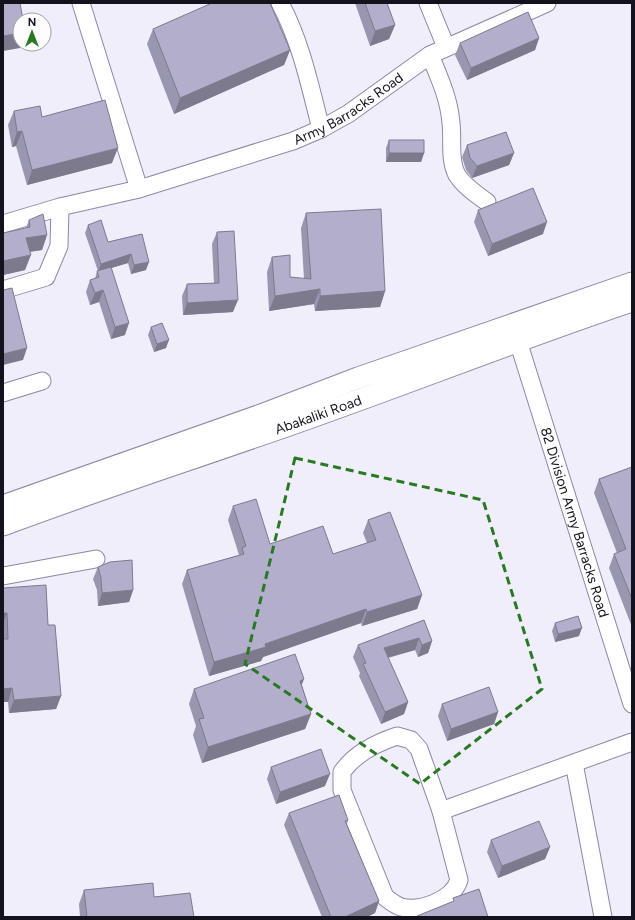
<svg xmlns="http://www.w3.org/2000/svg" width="635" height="920" viewBox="0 0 635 920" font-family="Figtree,sans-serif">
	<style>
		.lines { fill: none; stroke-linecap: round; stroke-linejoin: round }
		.minor-casing { stroke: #8c88a3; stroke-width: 19 }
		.major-casing { stroke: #8c88a3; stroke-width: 23 }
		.minor { stroke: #fff; stroke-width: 17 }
		.major { stroke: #fff; stroke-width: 21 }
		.wall { fill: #9996af }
		.shaded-wall { fill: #7d7a8e }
		.building { fill: #b2aecb; stroke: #7d7a8e }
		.marked { fill: none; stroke: #297922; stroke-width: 3; stroke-dasharray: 8 5; stroke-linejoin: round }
		.labels { text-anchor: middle; stroke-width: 3.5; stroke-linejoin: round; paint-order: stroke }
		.street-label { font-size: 14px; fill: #14121c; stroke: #fdfdfd }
	</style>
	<rect width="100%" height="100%" fill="#f0eefb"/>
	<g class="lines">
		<defs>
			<g id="minor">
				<path d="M81 3 139 189"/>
				<path d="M280 3C301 42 310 86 321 129"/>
				<path d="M428 3 446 47"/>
				<path d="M430 55C439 77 449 98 451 123 453 139 449 160 457 175 464 186 476 194 487 202"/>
				<path id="s1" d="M3 224 60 207 139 189 293 141 321 129 348 114 430 55 547 3"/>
				<path d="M3 290 46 277 59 246 60 207"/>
				<path id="s2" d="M518 341 632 704"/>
				<path d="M3 393 42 381"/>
				<path d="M3 576 96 559"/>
				<path d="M397 736 411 740 419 749 441 811 459 880C453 900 420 912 401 907 395 905 390 901 385 897L342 790V772C355 753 376 743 397 736Z"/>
				<path d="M574 763 603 917"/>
				<path d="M441 811 632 742"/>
			</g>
			<g id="major">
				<path d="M3 506 261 415 358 378 632 283"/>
				<path id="s3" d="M3 525C91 492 180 463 269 432 391 390 510 342 632 301"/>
			</g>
		</defs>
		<use href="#minor" class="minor-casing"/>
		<use href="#major" class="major-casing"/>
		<use href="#minor" class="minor"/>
		<use href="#major" class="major"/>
	</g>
	<path class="wall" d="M355 3H387L395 25 389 39 370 46Z
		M153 29 290 50 284 65 174 114 147 44Z
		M539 38 535 50 467 80 455 55 460 43Z
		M14 111 42 117 112 163 27 185 16 146 12 147 8 125Z
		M389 140 424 153 421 162H386V148Z
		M467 145 514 153 509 165 472 178 466 170 462 157Z
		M478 210 543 234 488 256 474 222Z
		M306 213 385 291 380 307 315 311 314 304 269 311 267 272 272 257 290 277 304 279 301 228Z
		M29 220 47 235 42 250 30 252 25 270 3 275V233L26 228Z
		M88 225 108 242 142 234 146 270 131 274 128 263 111 268 125 335 111 339 99 302 90 305 86 292 90 280 95 279 97 271H98L85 233Z
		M217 232 233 312 183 315 182 296 187 284 214 283 212 244Z
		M151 327 166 348 154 352 148 335Z
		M632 467V627L609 568 614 554 617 553 594 493 599 479Z
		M233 506 270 544 333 554 367 543 363 533 368 520 422 595 417 609 362 626 361 623 263 657 261 661 209 676 182 584 187 570 239 555 228 520Z
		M98 567 133 590 129 602 98 606 97 590 93 579Z
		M3 588 48 625 61 696 56 709 9 713 8 702H3Z
		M424 620 432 641 428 653 418 657 415 650 388 658 408 702 404 714 381 724 359 676 360 673 353 657 358 645Z
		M555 623 579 636 555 642 552 631Z
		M302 685 311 714 305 729 202 763 193 735 196 726 189 704 194 689Z
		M442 704 498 712 494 724 447 741 438 716Z
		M271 767 325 786 276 804 267 779Z
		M289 813 348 820 347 824 379 901 375 913 367 917H322L284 825Z
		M491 840 550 847 545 859 498 878 487 852Z
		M84 890 154 897 194 917H80L79 904Z"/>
	<path class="shaded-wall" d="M395 25 389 39 370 46 375 31Z
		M20 33V44H21L20 48 3 51V36Z
		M539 38 535 50 467 80 471 68Z
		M290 50 284 65 174 114 180 98Z
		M22 131 16 146 12 147 17 132Z
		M118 148 112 163 27 185 32 170Z
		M389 153H424L421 162H386Z
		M514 153 509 165 472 178 477 166Z
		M547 222 543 234 488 256 492 244Z
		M47 235 42 250 20 253 26 238Z
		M131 254 128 263 98 272 101 264Z
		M31 255 25 270 3 275V261Z
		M149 262 146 270 131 274 134 265Z
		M320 289 314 304 269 311 275 296Z
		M103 290 99 302 90 305 95 293Z
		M385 291 380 307 315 311 320 296Z
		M238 300 233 312 183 315 187 303Z
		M129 323 125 335 111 339 115 327Z
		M169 340 166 348 154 352 157 344Z
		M27 348 23 360 3 365V354Z
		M133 590 129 602 98 606 102 593Z
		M422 595 417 609 362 626 367 612Z
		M366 609 361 623 263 657 261 661 209 676 214 662Z
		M3 613H7L3 623Z
		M582 628 579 636 555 642 558 634Z
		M419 638 415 650 379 660 384 648Z
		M432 641 428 653 418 657 422 645Z
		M304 679 298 695 300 681Z
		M12 688 8 702H3V689Z
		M61 696 56 709 9 713 14 700Z
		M408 702 404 714 381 724 385 712Z
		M498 712 494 724 447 741 451 729Z
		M311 714 305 729 202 763 208 747Z
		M330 774 325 786 276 804 280 792Z
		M550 847 545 859 498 878 502 866Z
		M379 901 375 913 367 917H345Z"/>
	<path class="building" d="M3 3H20L23 20H20V33L3 36Z
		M212 3H270L290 50 180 98 153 29Z
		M365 3H387L395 25 375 31Z
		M528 12 539 38 471 68 460 43Z
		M105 100 118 148 32 170 22 131 17 132 14 111 40 106 42 117Z
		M506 132 514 153 477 166 470 158 467 145Z
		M389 140H424V153H389Z
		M533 188 547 222 492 244 478 210Z
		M381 209 385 291 320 296V289L275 296 272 257 290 255V277L311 279 306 213Z
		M43 214 47 235 26 238 31 255 3 261V233L30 227 29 220Z
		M101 220 108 242 142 234 149 262 134 265 131 254 101 264 88 225Z
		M234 231 238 300 187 303V284L219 283 217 232Z
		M111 267 129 323 115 327 103 290 95 293 90 280 99 277 97 271Z
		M12 288 27 348 3 354V290Z
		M162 323 169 340 157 344 151 327Z
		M632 467V599L614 554 626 549 599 479Z
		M256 499 270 544 323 526 333 554 376 540 368 520 390 512 422 595 367 612 366 609 265 644 266 647 214 662 187 570 244 554 242 548 246 546 233 506Z
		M132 560 133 590 102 593 101 578 98 567 110 562Z
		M46 585 48 625H55L61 696 14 700 12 688 3 689V639H8L7 613H3V588Z
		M578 616 582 628 558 634 555 623Z
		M424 620 432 641 422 645 419 638 384 648 408 702 385 712 363 664 366 663 358 645Z
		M295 654 304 679 300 681 311 714 208 747 199 719 204 718 194 689Z
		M489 687 498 712 451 729 442 704Z
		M321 749 330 774 280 792 271 767Z
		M339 795 348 820 345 821 379 901 345 917H331L289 813Z
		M539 821 550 847 502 866 491 840Z
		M153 883 154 897 190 893 194 917H87L84 890Z
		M479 889 488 917H418L417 916 454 901 453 898Z"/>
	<path class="marked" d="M295 458 483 500 542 689 420 784 245 664Z"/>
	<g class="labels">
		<g class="street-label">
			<text dy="5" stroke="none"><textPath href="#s1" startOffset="366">Army Barracks Road</textPath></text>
			<text dy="5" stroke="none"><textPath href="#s3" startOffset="334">Abakaliki Road</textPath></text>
			<text dy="5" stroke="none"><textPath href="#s2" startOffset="190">82 Division Army Barracks Road</textPath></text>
		</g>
	</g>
	<rect width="635" height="920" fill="none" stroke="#14121c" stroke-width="8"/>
	<g transform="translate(32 32)"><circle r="19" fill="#fdfdfd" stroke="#a09fa3"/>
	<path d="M0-3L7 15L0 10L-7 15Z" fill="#297922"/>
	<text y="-6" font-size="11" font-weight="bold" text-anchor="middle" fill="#14121c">N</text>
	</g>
</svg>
